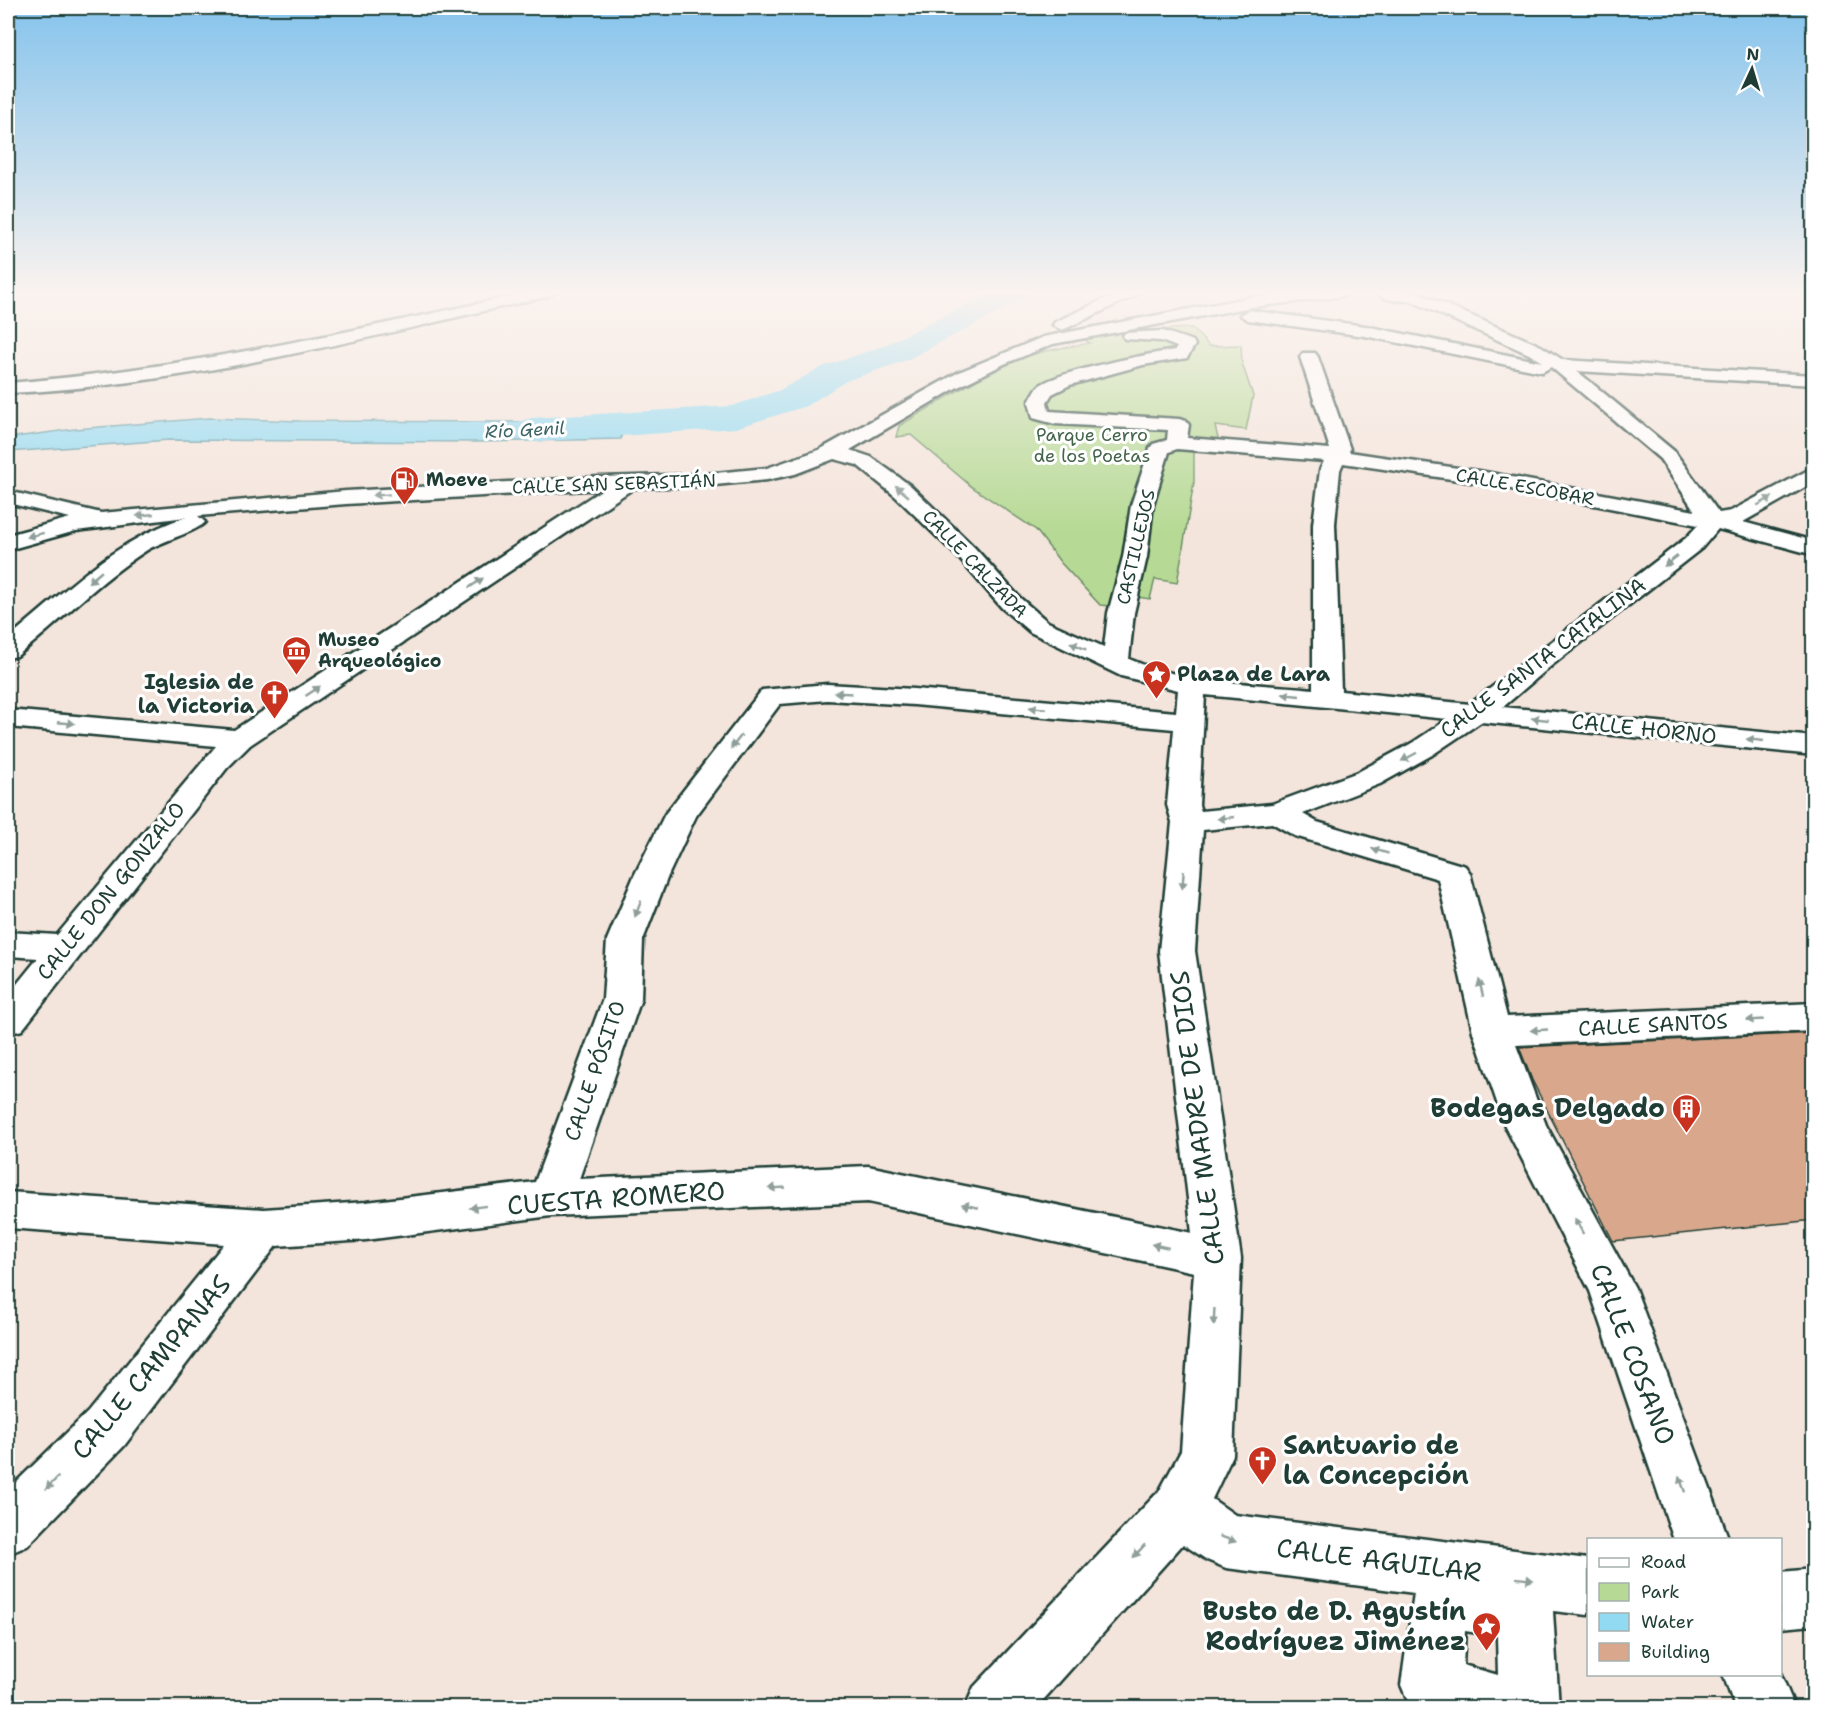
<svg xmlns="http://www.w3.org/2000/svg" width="1821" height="1715" viewBox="0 0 1821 1715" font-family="'Shantell Sans',sans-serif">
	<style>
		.green { fill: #b6da95; stroke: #6a8c64; stroke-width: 1.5 }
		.water { fill: #91daf2; stroke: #639ba6; stroke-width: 1.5 }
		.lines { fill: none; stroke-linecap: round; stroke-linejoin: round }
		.river { fill: #91daf2; fill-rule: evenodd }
		.building { fill: #d9a88c; stroke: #1f3d34; stroke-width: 1.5 }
		.minor-casing { stroke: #1f3d34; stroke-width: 5 }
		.minor { fill: #fff; fill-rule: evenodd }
		.oneway { fill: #8f9e9a }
		.labels { text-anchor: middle; stroke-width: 6; stroke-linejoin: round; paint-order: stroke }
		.far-water-label { font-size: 18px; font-style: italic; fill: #3c6464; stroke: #fff }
		.far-park-label { font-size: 18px; fill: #45644c; stroke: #fff }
		.far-poi-label { font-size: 18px; font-weight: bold; fill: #1f3d34; stroke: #fff; text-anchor: start }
		.far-street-label { font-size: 18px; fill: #1f3d34; stroke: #fff }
		.street-label { font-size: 21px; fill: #1f3d34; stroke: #fff }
		.poi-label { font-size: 21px; font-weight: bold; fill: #1f3d34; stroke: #fff; text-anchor: start }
		.near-poi-label { font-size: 26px; font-weight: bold; fill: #1f3d34; stroke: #fff; text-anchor: end }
		.near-street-label { font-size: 26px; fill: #1f3d34; stroke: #fff }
	</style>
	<rect width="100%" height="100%" fill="#f4e5dc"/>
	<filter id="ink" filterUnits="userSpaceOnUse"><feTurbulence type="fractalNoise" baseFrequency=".0167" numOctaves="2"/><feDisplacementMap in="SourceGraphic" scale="12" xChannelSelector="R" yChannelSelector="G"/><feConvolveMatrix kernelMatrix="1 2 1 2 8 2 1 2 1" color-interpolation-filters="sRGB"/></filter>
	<g filter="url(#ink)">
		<path class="green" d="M1192 328 1209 346 1241 345 1242 363 1253 396 1246 430 1215 426 1221 451 1194 449V482L1177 583 1155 579 1150 599 1131 596 1111 606 1100 605 1061 563 1036 530 972 487 911 435 896 437 899 426C940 402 982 374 1026 357 1046 349 1068 347 1090 343L1082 338 1112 332Z"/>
		<path class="water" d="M623 415 621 439 477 442 169 440 8 452V438L75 429 209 418 300 421 535 422Z"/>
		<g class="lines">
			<path class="river" d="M992 292H1029L1025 298 907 360 846 381 806 406 736 428 532 442 518 438 513 430 518 422 532 418 732 406 780 390 822 367 883 346Z"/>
		</g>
		<path class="building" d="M1814 1033V1220L1613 1241 1532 1080 1519 1047Z"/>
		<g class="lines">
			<defs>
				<path id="minor" d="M531 292H556L549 296C371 336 191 385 8 393V383C185 369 357 330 531 292Z
					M1120 292H1138L1136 295 1067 328 1061 330 1053 325 1055 322Z
					M1307 292H1352L1345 296 1252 307 1053 344 1004 364 956 388 850 450 871 457 911 486 974 547 1020 598 1048 622 1104 647 1108 613 1123 557 1131 505 1150 448 1153 444 1167 440 1168 430 1055 424 1033 418 1029 402C1032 397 1035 390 1039 386 1058 371 1148 354 1175 350L1177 347 1161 341 1125 339 1123 336 1125 333 1163 331 1193 341 1195 345 1187 358 1143 365 1070 385 1052 394 1047 402 1049 411 1179 419 1186 421 1189 425 1187 438 1330 449 1300 357 1303 353H1315L1318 357 1350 449 1349 452 1485 472 1695 511 1660 459 1551 367 1542 372 1365 336 1248 320 1240 315 1248 310 1365 326 1542 362 1529 354 1409 300C1398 302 1382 300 1375 292H1422L1421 294 1541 346 1563 360 1814 375V385L1577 371 1674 451 1719 513 1731 511 1814 467V482L1743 522 1814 541V555L1718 529 1702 548 1551 666 1503 707 1814 737V755L1481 722 1432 755 1380 784 1303 814 1317 822 1465 866 1470 873 1507 1017 1814 1003V1031L1516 1045 1546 1125 1635 1288 1729 1540H1674L1590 1291 1505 1126 1473 1032 1438 879 1295 836 1272 823 1203 830 1195 951 1241 1258 1233 1455 1212 1499 1235 1515 1588 1559V1615L1553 1611 1559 1708 1410 1706 1401 1685 1414 1593 1226 1568 1207 1560 1183 1544 1036 1708H965L974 1687 1160 1490 1181 1451 1194 1272 868 1202 551 1216 366 1240 276 1246 124 1446 27 1546 8 1554V1490L88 1412 224 1244 8 1228V1192L264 1209 366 1202 535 1182 603 999 607 940 634 876 665 814 762 690 827 684 914 689 1176 712 1178 690 1121 676 1030 632 1002 608 958 557 895 496 857 465 834 459 795 474 767 480 704 486 634 488 250 745 227 768 22 1030 8 1034V995L38 958 8 956V932L57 935 216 746 8 727V710L234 730 603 489 346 504 198 516 205 522C200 530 160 542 147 550 100 580 61 621 17 656L8 658V638C66 591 112 541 186 517L76 531 8 550V535L70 518 8 503V491L101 513 346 491 599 477 704 474 767 468 819 450 959 372 1043 337 1252 297ZM1177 449 1324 461 1320 470 1313 524V689C1253 683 1184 684 1129 659L1134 613 1147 557 1153 505 1169 452ZM1343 463 1485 484 1698 525 1686 538 1470 704 1341 691 1335 524 1340 470ZM1205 695 1448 719 1412 743 1358 772 1272 804 1201 811 1199 805ZM827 700 914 705 1174 729 1167 805 1172 822 1159 951 1192 1233 868 1166 579 1179 641 999 643 940 668 876 696 816 780 704ZM1465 1631 1497 1636 1498 1675 1463 1665Z
					M1814 1569V1625L1780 1628V1572Z
					M1780 1672 1795 1708H1735L1723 1674H1780Z"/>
			</defs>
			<use href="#minor" class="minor-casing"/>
			<use href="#minor" class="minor"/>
		</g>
		<defs><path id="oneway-solid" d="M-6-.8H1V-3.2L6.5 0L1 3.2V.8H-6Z" transform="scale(1.5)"/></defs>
		<g class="oneway">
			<use href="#oneway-solid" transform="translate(902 491) rotate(-140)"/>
			<use href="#oneway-solid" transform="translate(381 495) rotate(177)"/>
			<use href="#oneway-solid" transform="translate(1765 501) rotate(-30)"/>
			<use href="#oneway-solid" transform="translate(145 515) rotate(174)"/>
			<use href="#oneway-solid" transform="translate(35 535) rotate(166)"/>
			<use href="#oneway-solid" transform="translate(1671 561) rotate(142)"/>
			<use href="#oneway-solid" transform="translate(95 577) rotate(140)"/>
			<use href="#oneway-solid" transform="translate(476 583) rotate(-34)"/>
			<use href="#oneway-solid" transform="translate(1078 646) rotate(-156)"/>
			<use href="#oneway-solid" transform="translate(313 691) rotate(-34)"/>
			<use href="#oneway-solid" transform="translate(843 693) rotate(-177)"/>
			<use href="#oneway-solid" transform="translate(1291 695) rotate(-174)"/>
			<use href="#oneway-solid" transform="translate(1038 708) rotate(-175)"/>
			<use href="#oneway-solid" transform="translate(1540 719) rotate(-174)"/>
			<use href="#oneway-solid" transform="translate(66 723) rotate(5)"/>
			<use href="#oneway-solid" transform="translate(1755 740) rotate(-174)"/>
			<use href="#oneway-solid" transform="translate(736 742) rotate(128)"/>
			<use href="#oneway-solid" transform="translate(1409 757) rotate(152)"/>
			<use href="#oneway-solid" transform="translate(1226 818) rotate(174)"/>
			<use href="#oneway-solid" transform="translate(1380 851) rotate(-163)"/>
			<use href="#oneway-solid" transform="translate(1183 880) rotate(95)"/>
			<use href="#oneway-solid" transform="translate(638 909) rotate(111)"/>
			<use href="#oneway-solid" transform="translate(1481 988) rotate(-104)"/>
			<use href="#oneway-solid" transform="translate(1755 1020) rotate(177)"/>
			<use href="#oneway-solid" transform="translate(1539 1030) rotate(177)"/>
			<use href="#oneway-solid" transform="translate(777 1188) rotate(177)"/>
			<use href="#oneway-solid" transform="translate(970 1206) rotate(-168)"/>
			<use href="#oneway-solid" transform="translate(478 1207) rotate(173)"/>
			<use href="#oneway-solid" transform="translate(1579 1226) rotate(-118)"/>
			<use href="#oneway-solid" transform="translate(1160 1246) rotate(-168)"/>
			<use href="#oneway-solid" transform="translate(1214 1317) rotate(93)"/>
			<use href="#oneway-solid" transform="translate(52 1483) rotate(135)"/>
			<use href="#oneway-solid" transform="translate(1682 1484) rotate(-110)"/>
			<use href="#oneway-solid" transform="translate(1228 1539) rotate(19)"/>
			<use href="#oneway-solid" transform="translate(1139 1551) rotate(133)"/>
			<use href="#oneway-solid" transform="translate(1525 1579) rotate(7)"/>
		</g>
	</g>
	<linearGradient id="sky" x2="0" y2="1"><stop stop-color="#85c3ec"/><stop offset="0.55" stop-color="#faf3ef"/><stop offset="1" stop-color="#faf3ef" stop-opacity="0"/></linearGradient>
	<rect width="1821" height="532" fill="url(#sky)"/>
	<defs>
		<symbol id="fuel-pin" viewBox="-11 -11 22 30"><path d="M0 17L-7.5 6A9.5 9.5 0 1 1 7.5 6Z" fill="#c8321e" stroke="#fff"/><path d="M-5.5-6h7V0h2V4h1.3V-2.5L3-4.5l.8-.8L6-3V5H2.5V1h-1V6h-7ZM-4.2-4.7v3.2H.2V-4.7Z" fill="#fff"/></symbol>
		<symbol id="museum-pin" viewBox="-11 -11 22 30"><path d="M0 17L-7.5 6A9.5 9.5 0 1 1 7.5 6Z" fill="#c8321e" stroke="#fff"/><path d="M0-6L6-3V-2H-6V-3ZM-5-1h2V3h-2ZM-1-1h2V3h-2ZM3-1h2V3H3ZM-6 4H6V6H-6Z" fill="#fff"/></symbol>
		<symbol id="sight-pin" viewBox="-11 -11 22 30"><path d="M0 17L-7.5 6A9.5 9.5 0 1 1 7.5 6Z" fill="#c8321e" stroke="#fff"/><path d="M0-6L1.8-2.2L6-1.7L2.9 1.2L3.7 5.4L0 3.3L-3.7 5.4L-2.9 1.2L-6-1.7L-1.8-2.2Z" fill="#fff"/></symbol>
		<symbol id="church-pin" viewBox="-11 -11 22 30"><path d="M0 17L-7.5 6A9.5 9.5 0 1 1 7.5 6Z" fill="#c8321e" stroke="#fff"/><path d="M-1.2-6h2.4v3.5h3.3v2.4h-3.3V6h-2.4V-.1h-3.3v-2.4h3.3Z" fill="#fff"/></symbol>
		<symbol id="building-pin" viewBox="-11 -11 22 30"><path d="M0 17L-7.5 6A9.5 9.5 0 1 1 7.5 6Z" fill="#c8321e" stroke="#fff"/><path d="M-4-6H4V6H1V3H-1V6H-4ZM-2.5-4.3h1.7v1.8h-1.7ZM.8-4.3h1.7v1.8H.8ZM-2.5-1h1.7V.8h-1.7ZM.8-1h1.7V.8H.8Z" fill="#fff"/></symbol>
	</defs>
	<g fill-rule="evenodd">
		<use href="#fuel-pin" x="388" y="464" width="33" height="45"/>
		<use href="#museum-pin" x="280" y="634" width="33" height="45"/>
		<use href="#sight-pin" x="1140" y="658" width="33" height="45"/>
		<use href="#church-pin" x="258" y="678" width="33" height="45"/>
		<use href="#building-pin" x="1670" y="1092" width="33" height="45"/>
		<use href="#church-pin" x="1246" y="1444" width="33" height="45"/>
		<use href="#sight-pin" x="1470" y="1610" width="33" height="45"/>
	</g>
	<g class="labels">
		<g class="far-water-label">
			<text transform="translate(525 430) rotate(-3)" y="6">Río Genil</text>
		</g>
		<g class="far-park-label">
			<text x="1092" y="441">Parque Cerro<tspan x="1092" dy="21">de los Poetas</tspan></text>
		</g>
		<g class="far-poi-label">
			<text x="426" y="486">Moeve</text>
			<text x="318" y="646">Museo<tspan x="318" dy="21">Arqueológico</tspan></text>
		</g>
		<g class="far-street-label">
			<text transform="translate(614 484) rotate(-2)" y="6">CALLE SAN SEBASTIÁN</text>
			<text transform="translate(1525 487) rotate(10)" y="6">CALLE ESCOBAR</text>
			<text transform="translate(1136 547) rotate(-77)" y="6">CASTILLEJOS</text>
			<text transform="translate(975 564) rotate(46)" y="6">CALLE CALZADA</text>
		</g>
		<g class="street-label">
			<text transform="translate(1543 658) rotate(-37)" y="7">CALLE SANTA CATALINA</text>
			<text transform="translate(1644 729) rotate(6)" y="7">CALLE HORNO</text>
			<text transform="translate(111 891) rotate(-51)" y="7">CALLE DON GONZALO</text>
			<text transform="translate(1653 1025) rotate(-3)" y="7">CALLE SANTOS</text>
			<text transform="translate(595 1071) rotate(-71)" y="7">CALLE PÓSITO</text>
		</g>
		<g class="poi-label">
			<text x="1177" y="681">Plaza de Lara</text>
			<text x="254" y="689" text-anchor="end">Iglesia de<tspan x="254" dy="24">la Victoria</tspan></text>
		</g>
		<g class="near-poi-label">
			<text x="1665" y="1117">Bodegas Delgado</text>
			<text x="1283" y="1454" text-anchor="start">Santuario de<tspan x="1283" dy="30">la Concepción</tspan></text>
			<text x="1466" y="1620">Busto de D. Agustín<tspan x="1466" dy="30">Rodríguez Jiménez</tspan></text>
		</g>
		<g class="near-street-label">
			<text transform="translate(1197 1118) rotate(-97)" y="9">CALLE MADRE DE DIOS</text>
			<text transform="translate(616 1198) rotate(-4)" y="9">CUESTA ROMERO</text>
			<text transform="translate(1633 1354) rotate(69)" y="9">CALLE COSANO</text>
			<text transform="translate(151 1367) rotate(-50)" y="9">CALLE CAMPANAS</text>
			<text transform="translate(1379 1560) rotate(7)" y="9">CALLE AGUILAR</text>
		</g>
	</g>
	<rect width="1821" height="1715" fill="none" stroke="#fff" stroke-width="30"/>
	<rect x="15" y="15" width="1791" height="1685" fill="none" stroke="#1f3d34" stroke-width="2" filter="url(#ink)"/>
	<rect x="1587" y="1538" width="195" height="138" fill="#ffffff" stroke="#a5b1ae" stroke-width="1.5"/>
	<rect x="1599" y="1558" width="30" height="9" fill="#ffffff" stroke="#a5b1ae" stroke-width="1.5"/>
	<text x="1641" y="1568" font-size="18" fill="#1f3d34">Road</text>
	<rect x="1599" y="1583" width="30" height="18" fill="#b6da95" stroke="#a5b1ae" stroke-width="1.5"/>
	<text x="1641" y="1598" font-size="18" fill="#1f3d34">Park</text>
	<rect x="1599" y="1613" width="30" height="18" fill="#91daf2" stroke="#a5b1ae" stroke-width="1.5"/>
	<text x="1641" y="1628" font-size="18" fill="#1f3d34">Water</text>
	<rect x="1599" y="1643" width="30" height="18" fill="#d9a88c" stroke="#a5b1ae" stroke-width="1.5"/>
	<text x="1641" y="1658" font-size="18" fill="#1f3d34">Building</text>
	<g transform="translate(1752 69) rotate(4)" stroke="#ffffff" stroke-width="4.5" paint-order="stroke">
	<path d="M0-4.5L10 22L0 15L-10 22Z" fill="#1f3d34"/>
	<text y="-9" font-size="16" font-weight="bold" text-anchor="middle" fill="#1f3d34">N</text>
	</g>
</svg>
